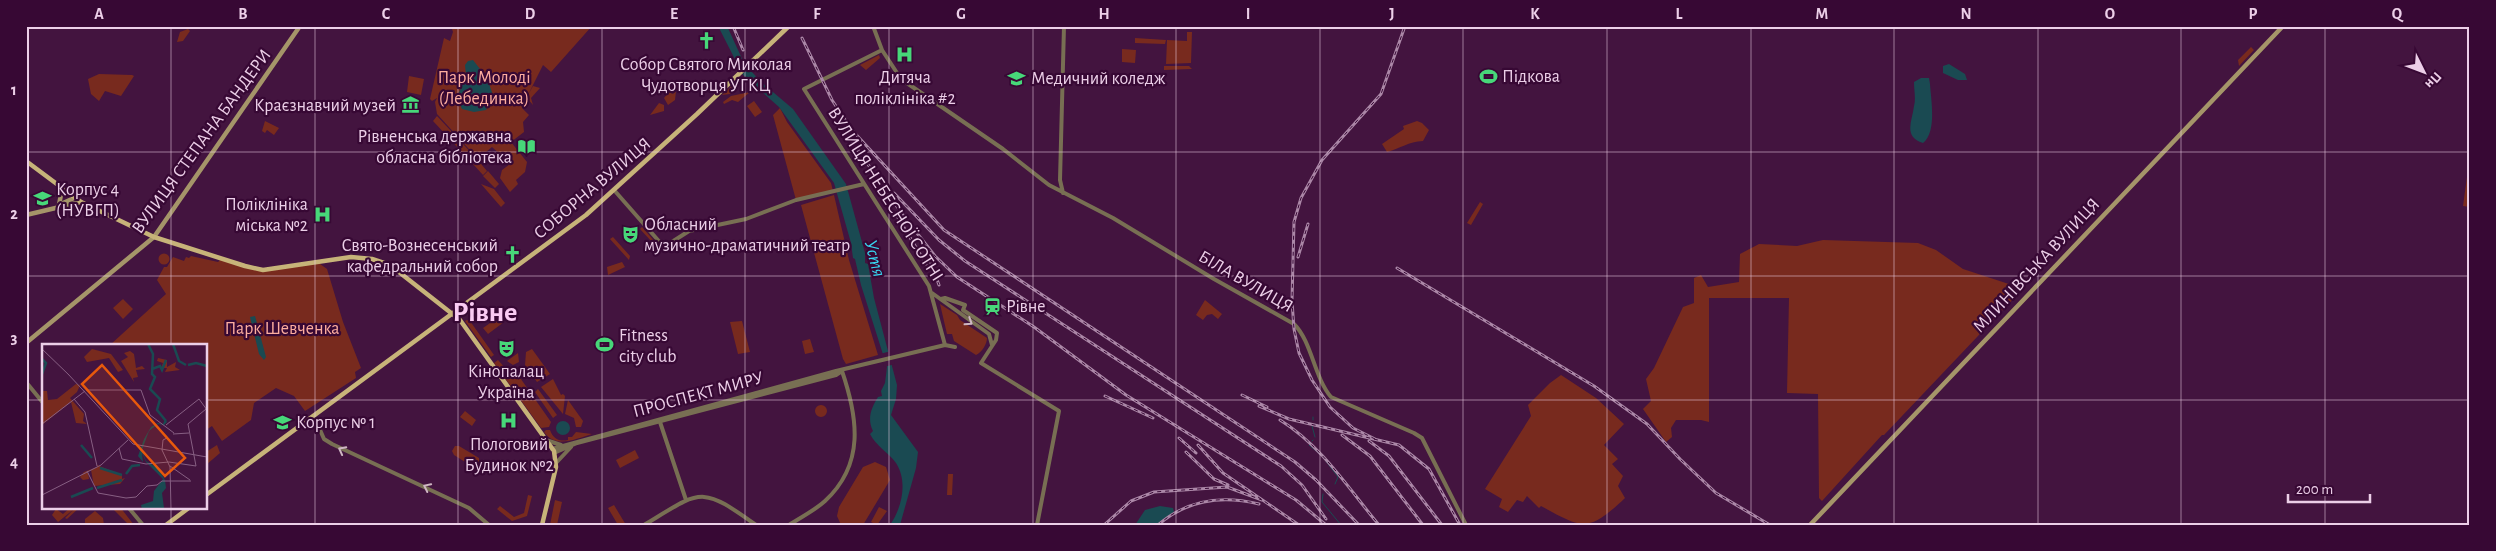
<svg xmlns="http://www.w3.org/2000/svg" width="2496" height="551" viewBox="0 0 2496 551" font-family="'Alegreya Sans',sans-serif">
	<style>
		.green { fill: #782a1e }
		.water { fill: #1a4a52 }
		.pier { fill: #43143f }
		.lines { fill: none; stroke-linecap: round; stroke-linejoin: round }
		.stream { stroke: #1a4a52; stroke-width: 1 }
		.tertiary { stroke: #786f53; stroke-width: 4 }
		.secondary { stroke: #a59569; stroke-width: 4.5 }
		.primary { stroke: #c7b379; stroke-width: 4.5 }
		.rail-casing { stroke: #ab87a7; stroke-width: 3 }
		.rail { stroke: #370834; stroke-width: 1; stroke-dasharray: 4; stroke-linecap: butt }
		.oneway { stroke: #cfb7c3 }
		.grid { fill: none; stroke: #eccfe8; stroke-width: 1; stroke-opacity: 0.55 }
		.labels { text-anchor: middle; stroke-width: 4.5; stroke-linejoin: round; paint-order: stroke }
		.poi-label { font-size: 18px; fill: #eccfe8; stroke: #370834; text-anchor: start }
		.park-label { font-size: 18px; fill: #feae9f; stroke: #370834 }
		.street-label { font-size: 18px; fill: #eccfe8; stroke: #370834 }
		.water-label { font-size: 19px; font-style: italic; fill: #38d6f0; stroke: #370834 }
		.town-label { font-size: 28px; font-weight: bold; fill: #facbf3; stroke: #370834 }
		.inset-river { fill: none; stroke: #1a4a52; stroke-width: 2.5 }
		.inset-road { fill: none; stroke: #875f83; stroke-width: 1 }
		.view { fill: #e8590c; fill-opacity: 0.15; stroke: #e8590c; stroke-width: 2.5 }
		.inset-edge { fill: none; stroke: #eccfe8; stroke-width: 2.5 }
		.neatline { fill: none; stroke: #eccfe8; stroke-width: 2 }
		.grid-label { font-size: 16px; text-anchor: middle; font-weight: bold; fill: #eccfe8 }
	</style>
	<rect width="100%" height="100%" fill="#43143f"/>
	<path class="green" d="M451 26H592L551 72 543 65 527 97 533 86 540 88 531 98 533 105 527 98 522 108 529 115 523 122 524 132 511 142 527 162 525 172 516 180 518 184 510 192 500 178 502 170 510 164 508 158 505 159 492 147 478 159 437 114 435 102 437 98 432 101 430 99 444 38 450 41 453 32Z
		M188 29 190 31 183 41 177 42 180 32Z
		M1187 32H1192L1191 63 1166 64 1167 40 1187 41Z
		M1135 38 1166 40 1165 44 1135 43Z
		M2251 47 2254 50 2239 66 2238 60Z
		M1122 49 1136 50 1135 63 1122 62Z
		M879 55 880 58 866 70 860 65Z
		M1164 66H1189L1192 69 1164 70Z
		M99 74 132 75 134 76 121 96 105 91 99 101 91 94 88 79Z
		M409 76 424 79 421 95 407 92Z
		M739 79 741 82 730 94 722 95Z
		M676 91 675 100 668 105 664 98 669 92 673 94Z
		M750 92 738 102 732 100 724 104 723 102 731 96Z
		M754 101 762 112 755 117 747 106Z
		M659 103 664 105V111L650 115Z
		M780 108 787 122 831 183 833 191 796 200 773 115Z
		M437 116 452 132 447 136 433 121Z
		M265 121 279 128 274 135 267 130 265 133 262 131Z
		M1417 121 1422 123 1429 130 1423 141C1408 142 1401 148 1387 152L1382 144 1404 129 1403 126Z
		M453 133 474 156 469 160 448 137Z
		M2470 155V207L2463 206Z
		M476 158 487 171 483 175 472 163Z
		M488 171 499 184 495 188 483 176Z
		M481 184 494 189 505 203 501 207Z
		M834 195 849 260 878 355 846 364 843 359 801 205Z
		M1480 202 1483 204 1471 225 1467 223Z
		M642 227 656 243V247L647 253 645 249 652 242 640 229Z
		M613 237 630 256 629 260 610 239Z
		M1823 240 1918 243 1936 250 1963 269 2018 287 2015 297 1884 435H1882L1822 501 1819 498 1818 394 1787 393 1789 298H1709V422L1701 420H1676L1671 428 1672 437 1666 442 1643 409 1651 401 1646 379 1654 368 1683 307 1694 303V278L1701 275 1708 287 1739 282 1740 254 1759 244 1797 246Z
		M158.5 259a5.5 5.5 0 1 1 11 0a5.5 5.5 0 1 1-11 0Z
		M191 256 218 262 221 259 255 270 316 261 327 269 343 322 361 368 355 372 356 378 305 411 294 396 276 388 254 403 251 420 222 441 212 426 206 430V345H110L166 294 157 280 164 267H167L173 257 184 261 186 257 189 258Z
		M622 262 625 267 608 275 607 267Z
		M123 299 133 309 123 319 113 308Z
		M1205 300 1222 314 1218 319 1212 314 1207 315 1203 320 1196 315Z
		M940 304 957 315 960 320 987 338C987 344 982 352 976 355L954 341 952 334H947Z
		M495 309 504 322 488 334 483 328 493 321 492 311Z
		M467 320 470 321 494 355 491 357 465 321Z
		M742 321 750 352 738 354 730 322Z
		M810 339 814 352 805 354 802 341Z
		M532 349 550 374 537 382 525 365 526 352Z
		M518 353 519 362 513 365 507 361Z
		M498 360 506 369 516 372 551 422 549 427 541 428 494 363Z
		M1561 375 1596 398 1624 424 1604 445 1618 459 1612 464 1623 476 1618 486 1625 498C1588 533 1583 529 1541 506L1539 508 1527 496 1523 502 1517 500 1508 512 1499 507 1502 499 1485 489 1531 416 1528 405 1550 383Z
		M553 379 561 395 563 394 565 396 563 414 541 387Z
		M538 389 557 415 553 418 535 392Z
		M568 400 583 421 581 427H576L574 418 565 414Z
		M815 411a6 6 0 1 1 12 0a6 6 0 1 1-12 0Z
		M465 411 476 420 472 426 460 417Z
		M546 430H550C553 439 560 442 568 440V437H572L576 432 592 434C575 439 556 449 544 432Z
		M217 445 220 453 206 465V452Z
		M455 446H459L479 458V465L473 467 454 455 452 451Z
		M635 450 639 458 620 468 616 460Z
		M875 462 886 467 890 480 863 525H841L837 516 839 507 863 467Z
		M948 474H953L952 495H947Z
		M528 495 532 496 527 516 512 521 497 509 500 506 514 517 524 513Z
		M555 500 562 502 557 525H550Z
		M614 505 626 525H618L608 508Z
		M71 507H80L67 519 65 518 74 509 58 522 52 515 56 509 63 514Z
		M111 507H120L134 525H129Z
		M879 507 887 511 877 525 871 522Z
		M95 511 103 518 104 525H87L85 523V519Z"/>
	<path class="water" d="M718 26H727L744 63 761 82 793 109 846 184 865 253V263L868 264 874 298 897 385 896 399 891 415 918 452 916 468 900 525H890C902 508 908 481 896 463 888 452 876 446 870 434L873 431C867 419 871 408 878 397L882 396 881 391 885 383 887 367 861 285 855 259 853 258 851 243 834 183 779 107 743 75Z
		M473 60 487 78 494 98 486 110 474 112 462 109 457 98 466 75 465 65 468 61Z
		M1949 64 1965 74 1967 80H1958L1943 73V66Z
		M1921 78H1929L1930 84C1931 100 1937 132 1923 143 1903 136 1912 122 1914 106 1916 99 1914 90 1914 82Z
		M255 316 266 357 264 360 259 354 250 317Z
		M556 428a7 7 0 1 1 14 0a7 7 0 1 1-14 0Z
		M1160 506 1173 508 1174 512 1156 525H1135L1145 510Z"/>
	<path class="pier" d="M891 351 895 364 884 367 880 354Z"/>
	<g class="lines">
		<path class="stream" d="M1313 420V417
			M1312 426 1315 437
			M1312 441 1313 440
			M1311 443 1309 445 1322 456 1338 477 1335 484
			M1323 494 1322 502 1341 525"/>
		<path class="tertiary" d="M873 26 882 50 901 79 1003 149 1049 185 1113 218 1214 279 1294 324C1312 342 1314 377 1331 397L1414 433 1422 438 1466 525
			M882 50 804 89 929 286 945 345
			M614 190 664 247 689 231 746 219 796 200 864 184
			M1063 193 1060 180 1064 26
			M932 293 989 334 992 345
			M941 299 945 298 965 305 963 310 997 333 996 340 981 363 1059 411 1037 525
			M26 382 44 404
			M314 416 324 439 332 444 469 508 489 525
			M660 422 686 500
			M546 440 561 445
			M552 449 836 371 945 345 955 347
			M554 453 577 443 836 375 842 371
			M556 463 571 447
			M128 507 143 525
			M644 525C702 490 700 485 756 525
			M789 525C801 517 814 511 825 501 865 464 858 418 842 371"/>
		<path class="secondary" d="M61 204 74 198
			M59 205 62 189
			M26 215 81 202
			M26 343 154 237 300 26
			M1810 525 2283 26"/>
		<path class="primary" d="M26 161 81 202 154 237 245 266 263 270 351 257 372 259 390 265 460 320 554 451 556 467 542 525
			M206 495 586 215 697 114 789 26
			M166 525 190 507"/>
		<defs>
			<path id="rail" d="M733 26 743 50
				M802 38 832 100 851 129 944 230 1295 462 1316 480 1359 525
				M845 131 902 214 935 256 957 277 1034 327 1126 395 1296 500 1326 525
				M894 193 939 240 965 261 1281 466 1302 485 1326 519
				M897 216 926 264
				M927 252 939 285
				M1298 257 1308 224
				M1397 268 1594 386 1647 424 1680 459 1716 493 1770 525
				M1242 395 1267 407
				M1105 396 1153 418
				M1259 406 1289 419 1399 445 1429 469 1460 525
				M1280 420C1322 446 1348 488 1379 525
				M1342 435 1370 456 1423 525
				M1179 438 1196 453
				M1375 439 1353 428 1330 407 1312 380 1299 353 1294 329 1292 301 1294 222 1301 198 1322 160 1381 94 1405 26
				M1369 441 1389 456 1442 525
				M1198 445 1223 473 1299 525
				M1186 452 1214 479 1228 485
				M1104 525 1131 501 1154 492 1227 487 1262 500
				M1158 525C1188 499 1222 495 1259 504"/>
		</defs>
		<use href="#rail" class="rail-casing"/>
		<use href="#rail" class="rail"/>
	</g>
	<defs><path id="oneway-chevron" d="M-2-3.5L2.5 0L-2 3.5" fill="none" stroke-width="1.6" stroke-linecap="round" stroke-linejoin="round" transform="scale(1.25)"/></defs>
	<g class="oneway">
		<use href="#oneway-chevron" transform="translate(969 322) rotate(33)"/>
		<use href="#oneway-chevron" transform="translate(342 450) rotate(-152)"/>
		<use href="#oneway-chevron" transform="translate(427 487) rotate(-154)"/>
	</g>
	<path class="grid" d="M171 26V345M315 26V525M458 26V525M602 26V525M745 26V525M889 26V525M1033 26V525M1176 26V525M1320 26V525M1463 26V525M1607 26V525M1751 26V525M1894 26V525M2038 26V525M2181 26V525M2325 26V525M26 152H2470M26 276H2470M26 400H44M206 400H2470M171 507V525"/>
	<defs>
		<symbol id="church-bare" viewBox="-9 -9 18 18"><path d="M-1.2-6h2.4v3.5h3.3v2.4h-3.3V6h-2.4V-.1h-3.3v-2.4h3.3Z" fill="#47d779" stroke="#370834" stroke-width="2.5" paint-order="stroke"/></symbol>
		<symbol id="hospital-bare" viewBox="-9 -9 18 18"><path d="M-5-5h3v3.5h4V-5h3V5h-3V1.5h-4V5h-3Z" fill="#47d779" stroke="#370834" stroke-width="2.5" paint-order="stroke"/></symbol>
		<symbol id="stadium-bare" viewBox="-9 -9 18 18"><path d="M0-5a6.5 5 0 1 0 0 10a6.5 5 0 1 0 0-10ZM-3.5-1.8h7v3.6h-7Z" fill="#47d779" stroke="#370834" stroke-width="2.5" paint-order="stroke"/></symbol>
		<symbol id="university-bare" viewBox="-9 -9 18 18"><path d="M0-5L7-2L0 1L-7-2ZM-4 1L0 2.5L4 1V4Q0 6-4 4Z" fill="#47d779" stroke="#370834" stroke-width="2.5" paint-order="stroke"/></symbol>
		<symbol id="museum-bare" viewBox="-9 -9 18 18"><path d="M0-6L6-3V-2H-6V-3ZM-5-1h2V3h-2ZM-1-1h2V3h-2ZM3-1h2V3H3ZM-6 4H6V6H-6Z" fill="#47d779" stroke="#370834" stroke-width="2.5" paint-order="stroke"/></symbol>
		<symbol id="library-bare" viewBox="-9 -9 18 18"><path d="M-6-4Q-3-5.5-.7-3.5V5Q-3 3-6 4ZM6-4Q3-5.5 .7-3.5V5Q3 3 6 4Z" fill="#47d779" stroke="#370834" stroke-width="2.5" paint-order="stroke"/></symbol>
		<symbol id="theatre-bare" viewBox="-9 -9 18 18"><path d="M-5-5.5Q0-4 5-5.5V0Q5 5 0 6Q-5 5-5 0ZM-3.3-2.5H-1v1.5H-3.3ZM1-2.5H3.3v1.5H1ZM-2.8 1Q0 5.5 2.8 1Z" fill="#47d779" stroke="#370834" stroke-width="2.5" paint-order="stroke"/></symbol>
		<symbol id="station-bare" viewBox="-9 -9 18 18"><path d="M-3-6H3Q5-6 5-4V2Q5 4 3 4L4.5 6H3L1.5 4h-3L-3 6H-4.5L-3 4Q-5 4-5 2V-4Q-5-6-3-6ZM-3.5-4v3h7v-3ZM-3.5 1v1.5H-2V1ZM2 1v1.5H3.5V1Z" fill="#47d779" stroke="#370834" stroke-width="2.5" paint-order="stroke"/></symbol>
	</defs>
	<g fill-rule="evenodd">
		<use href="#church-bare" x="694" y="28" width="25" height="25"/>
		<use href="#hospital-bare" x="892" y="42" width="25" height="25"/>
		<use href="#stadium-bare" x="1476" y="64" width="25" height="25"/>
		<use href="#university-bare" x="1004" y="66" width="25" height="25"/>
		<use href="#museum-bare" x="398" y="92" width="25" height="25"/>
		<use href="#library-bare" x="514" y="134" width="25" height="25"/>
		<use href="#university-bare" x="30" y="186" width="25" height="25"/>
		<use href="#hospital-bare" x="310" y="202" width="25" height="25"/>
		<use href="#theatre-bare" x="618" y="222" width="25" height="25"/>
		<use href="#church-bare" x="500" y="242" width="25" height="25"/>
		<use href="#station-bare" x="980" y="294" width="25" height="25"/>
		<use href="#stadium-bare" x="592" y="332" width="25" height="25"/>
		<use href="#theatre-bare" x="494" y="336" width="25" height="25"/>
		<use href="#hospital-bare" x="496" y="408" width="25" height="25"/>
		<use href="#university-bare" x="270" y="410" width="25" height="25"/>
	</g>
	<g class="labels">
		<g class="poi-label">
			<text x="706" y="70" text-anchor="middle">Собор Святого Миколая<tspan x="706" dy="21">Чудотворця УГКЦ</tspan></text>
			<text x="1502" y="82">Підкова</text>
			<text x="905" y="83" text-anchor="middle">Дитяча<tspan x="905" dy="21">поліклініка #2</tspan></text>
			<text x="1031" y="84">Медичний коледж</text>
			<text x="396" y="111" text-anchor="end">Краєзнавчий музей</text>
			<text x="512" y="142" text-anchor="end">Рівненська державна<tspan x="512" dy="21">обласна бібліотека</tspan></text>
			<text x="56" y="195">Корпус 4<tspan x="56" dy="21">(НУВГП)</tspan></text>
			<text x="308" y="210" text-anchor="end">Поліклініка<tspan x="308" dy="21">міська №2</tspan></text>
			<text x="644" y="230">Обласний<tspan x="644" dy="21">музично-драматичний театр</tspan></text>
			<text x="498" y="251" text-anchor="end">Свято-Вознесенський<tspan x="498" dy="21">кафедральний собор</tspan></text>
			<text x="1006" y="312">Рівне</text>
			<text x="619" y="341">Fitness<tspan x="619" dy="21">city club</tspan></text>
			<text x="506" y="377" text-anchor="middle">Кінопалац<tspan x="506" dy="21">Україна</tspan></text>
			<text x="296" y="428">Корпус № 1</text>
			<text x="509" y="450" text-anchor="middle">Пологовий<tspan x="509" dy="21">Будинок №2</tspan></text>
		</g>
		<g class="park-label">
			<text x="484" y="83">Парк Молоді<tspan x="484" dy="21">(Лебединка)</tspan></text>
			<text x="282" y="334">Парк Шевченка</text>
		</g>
		<g class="street-label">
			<text transform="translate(201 141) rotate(-54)" y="6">ВУЛИЦЯ СТЕПАНА БАНДЕРИ</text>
			<text transform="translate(592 188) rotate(-40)" y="6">СОБОРНА ВУЛИЦЯ</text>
			<text transform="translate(886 194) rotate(58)" y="6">ВУЛИЦЯ НЕБЕСНОЇ СОТНІ</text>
			<text transform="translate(2036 265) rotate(-47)" y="6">МЛИНІВСЬКА ВУЛИЦЯ</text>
			<text transform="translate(1246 281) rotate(30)" y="6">БІЛА ВУЛИЦЯ</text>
			<text transform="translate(698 394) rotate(-15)" y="6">ПРОСПЕКТ МИРУ</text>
		</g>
		<g class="water-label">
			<text transform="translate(876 258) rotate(75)" y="7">Устя</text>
		</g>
		<g class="town-label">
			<text x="485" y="321">Рівне</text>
		</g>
	</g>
	<g transform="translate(42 344)">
		<rect width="165" height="165" fill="#43143f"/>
		<path d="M50 5 69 10 81 26 76 28 67 14 45 18 42 13ZM88 7 92 10 94 24 100 22 103 25 94 26 96 33 91 34 92 38 79 17 86 13 82 9ZM116 14 125 16V23L134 18 133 23 138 26 123 28 125 24H119L121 19 115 17ZM34 40 38 41 35 48 28 54 42 70 41 77 45 80 34 79 29 58 0 81V47H5L6 56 15 55ZM55 121 80 131V135L83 134 78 140 52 142 49 126 46 128 47 135 41 136 38 133 42 128 55 123Z" fill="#782a1e"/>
		<path d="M123 75 125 78 122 81 116 80 107 87 100 106 104 117 116 124 123 136 124 144 120 149 122 164 100 165 99 161 98 165 99 161 111 157 112 147 121 135 104 118 100 109 101 118 96 112 102 95 109 83 116 79 121 80Z" fill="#1a4a52"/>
		<path class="inset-river" d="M106 0 111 10 110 30 113 33 108 45 118 55 115 66 124 77M131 0 137 17 144 21M0 15 4 19 0 30M146 21 154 19 165 22M110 25 118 22 120 26 124 16M39 101 50 114M58 124 80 131M84 130 90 122 98 121M55 144 80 136M29 153 51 144"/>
		<path class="inset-road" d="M0 5 27 31M26 30 91 100 165 113M44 46H99L108 71 132 89M32 55 43 68 55 122M0 80 43 47M124 81 157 55 165 66M131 90 147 89M125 94 121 96 120 106 128 123 129 165M77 104 80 115 104 120 127 118 154 122M128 122 148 136M154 122 146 80 164 65M45 127 56 149 84 154 94 153 105 142 115 141 120 137H149M0 151 59 121 86 96"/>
		<path class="view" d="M60 21 143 114 123 132 40 40Z"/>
		<rect width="165" height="165" class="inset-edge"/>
	</g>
	<rect width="2496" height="551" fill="none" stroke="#370834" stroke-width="55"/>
	<g transform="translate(2424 72) rotate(132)" stroke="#370834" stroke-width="4" paint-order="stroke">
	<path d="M0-4L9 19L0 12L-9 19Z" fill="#eccfe8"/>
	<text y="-8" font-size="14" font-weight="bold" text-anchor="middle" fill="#eccfe8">Пн</text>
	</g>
	<path d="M2288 494v8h82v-8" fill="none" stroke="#eccfe8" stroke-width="2.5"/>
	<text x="2296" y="494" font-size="15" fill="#eccfe8" stroke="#370834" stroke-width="4" paint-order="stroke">200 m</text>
	<rect x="28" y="28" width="2440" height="496" class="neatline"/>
	<g class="grid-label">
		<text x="99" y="19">A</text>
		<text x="243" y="19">B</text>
		<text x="386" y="19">C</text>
		<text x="530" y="19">D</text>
		<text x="674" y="19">E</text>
		<text x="817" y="19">F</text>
		<text x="961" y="19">G</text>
		<text x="1104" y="19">H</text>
		<text x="1248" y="19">I</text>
		<text x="1392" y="19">J</text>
		<text x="1535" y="19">K</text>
		<text x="1679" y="19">L</text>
		<text x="1822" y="19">M</text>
		<text x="1966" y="19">N</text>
		<text x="2110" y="19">O</text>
		<text x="2253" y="19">P</text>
		<text x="2397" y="19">Q</text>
		<text x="14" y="95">1</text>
		<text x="14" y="219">2</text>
		<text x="14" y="343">3</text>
		<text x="14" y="467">4</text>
	</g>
</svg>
